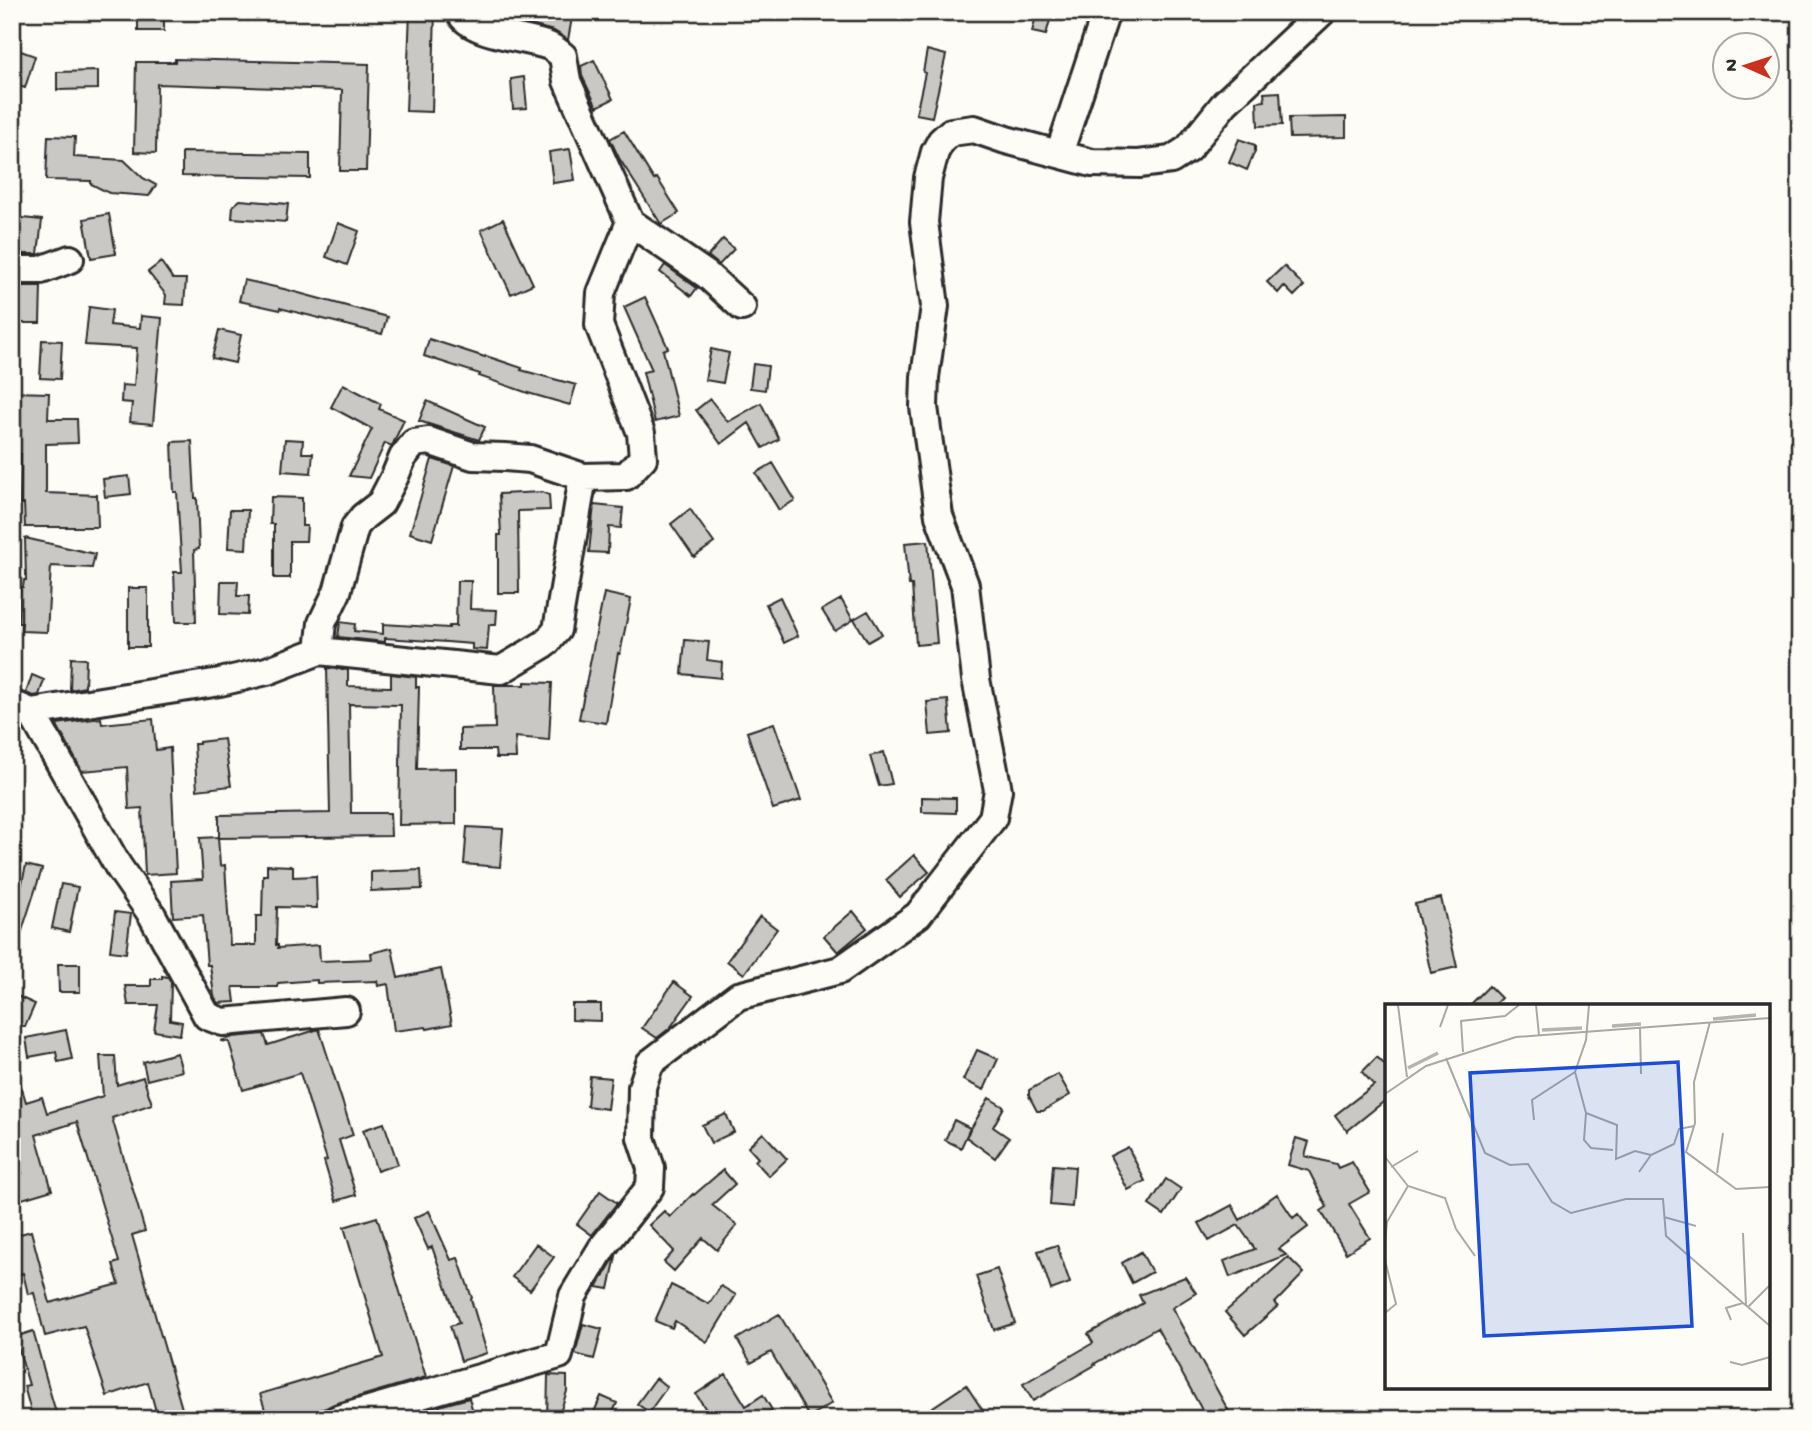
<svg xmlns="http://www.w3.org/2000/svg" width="1812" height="1431" viewBox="0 0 1812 1431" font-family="'Gochi Hand',sans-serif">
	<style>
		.water { fill: #b5b4b1; stroke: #7e7d7b; stroke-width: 2 }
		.building { fill: #c9c8c4; stroke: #2b2b2b; stroke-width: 2 }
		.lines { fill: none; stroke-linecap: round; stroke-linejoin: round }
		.minor-casing { stroke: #2b2b2b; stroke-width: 32 }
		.minor { stroke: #fdfcf7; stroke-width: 26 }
		.inset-river { fill: none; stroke: #b5b4b1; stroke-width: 3.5 }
		.inset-road { fill: none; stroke: #a9a8a5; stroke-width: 2 }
		.view { fill: #1d4ed8; fill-opacity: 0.15; stroke: #1d4ed8; stroke-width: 3.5 }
		.inset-edge { fill: none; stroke: #2b2b2b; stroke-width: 3.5 }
	</style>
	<rect width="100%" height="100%" fill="#fdfcf7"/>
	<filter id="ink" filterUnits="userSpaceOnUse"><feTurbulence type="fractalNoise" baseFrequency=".0143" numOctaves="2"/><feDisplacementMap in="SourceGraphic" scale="14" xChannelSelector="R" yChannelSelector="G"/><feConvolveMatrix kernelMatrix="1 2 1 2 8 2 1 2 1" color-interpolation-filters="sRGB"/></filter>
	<g filter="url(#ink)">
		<path class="water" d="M197 12H272V20L197 16Z"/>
		<path class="building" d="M138 12H164V31H138Z
			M410 12H435L432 112 406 111Z
			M511 12H573L568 40 554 31 510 20Z
			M1037 12H1052L1046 35 1032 32Z
			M18 50 35 56 25 88 12 84V70Z
			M927 50 946 55 932 117 916 114 925 73 923 72Z
			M175 59 369 64 366 171H340L342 90 157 84 156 153 134 152 136 62H175Z
			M594 60 613 99 597 107 582 76 581 66Z
			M98 71V89L57 90V72Z
			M524 77 527 108 513 109 511 79Z
			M1280 92 1282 125 1258 126 1257 102 1265 101 1264 93Z
			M1346 117V137L1290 138 1289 118Z
			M624 131 654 180 657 178 679 213 661 224 619 158 610 139Z
			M48 136 75 137 74 157 124 160 143 178 156 185 149 196 109 193 91 184V181L46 180Z
			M1239 139 1255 145V151L1247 170 1229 162Z
			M570 149 575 180 553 183 549 152Z
			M182 152 310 154V178L182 176Z
			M240 200 288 204 286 222 232 218 233 206Z
			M109 214 116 254 91 258 84 219Z
			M12 217 42 220 38 254H12Z
			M503 219 533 284 511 294 481 230Z
			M338 223 359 231 347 265 326 257Z
			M723 239 734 249 719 265 708 256Z
			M161 262 173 279H186L184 305 165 304 166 295 148 272Z
			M665 265 697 288 691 296 660 272Z
			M1284 266 1304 286 1294 296 1284 286 1278 293 1267 282Z
			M244 280 284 289 387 317 382 334 280 308V310L239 301Z
			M15 286H41L40 323H14Z
			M645 297 668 348 663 350 679 416 655 422 643 372 652 370 624 307Z
			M89 307 112 310 110 325 140 328 141 316 162 318 153 424 130 422 132 403 121 402 122 385 134 386 137 348 85 345Z
			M219 330 241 335 235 363 212 358Z
			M429 339 485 357 486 356 522 368 521 370 576 385 570 405 528 393 479 376 480 374 424 356Z
			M42 340 62 341 60 379 40 378Z
			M711 349 729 353 723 383 705 380Z
			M753 364 768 366 765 390 750 388Z
			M343 384 381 404 379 409 404 420 392 446 385 443 369 478 349 476 372 429 331 407Z
			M12 392 49 393 48 419H77L78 443 46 444V493L97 495 98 527H25L24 504H20L21 454H12Z
			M710 399 728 422 761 403 779 439 763 448 749 423 721 444 696 410Z
			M427 401 485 427 479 440 419 421Z
			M285 439 303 440 302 453H313L311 473 282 471Z
			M192 441 195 498H197L199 549 194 550 196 622H176L174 572H182L177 492H174L172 442Z
			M432 459 454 466 432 540 410 533Z
			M773 463 795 500 779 510 756 473Z
			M129 476 131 494 105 497 103 479Z
			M542 492 549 495 550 510 518 511 519 593H498V535H501L499 494Z
			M271 497 302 498V526H307L306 541H290V578H274V524H270Z
			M594 505 623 508 621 528 609 527 608 553 589 552Z
			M690 509 714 543 694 557 671 524Z
			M230 510H248L246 549 228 548Z
			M25 538 95 554 92 568 51 566 47 632 21 631 22 623H18L20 587H23L24 580H26Z
			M928 541 937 643 916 645 912 585H909L905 543Z
			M221 581H238L237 596H249L248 615 220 614Z
			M457 581H471L470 609 497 610 496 625H489L487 650 472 649V644L447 642 385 638V642L338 637 340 622 355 624 354 631 383 634V624L449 628V626H456Z
			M128 588H148V647H128Z
			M604 593 631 599 620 654 618 653 606 723 579 719Z
			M780 597 798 636 784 643 766 604Z
			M841 599 853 620 835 631 822 610Z
			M868 611 882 634 868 642 854 619Z
			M685 640 709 642 707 660 722 662 721 678 682 674Z
			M71 658 86 659 85 687 70 690Z
			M327 668 348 670V686L391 687V674L416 677V687H419L417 769 456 768V824L399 825 401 705 349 704 351 813H390L391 836 219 838V815L330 813Z
			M32 675 44 680 39 695 33 696 26 693Z
			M525 682 552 683 549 740 515 737 516 758H496L495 750H460V729L495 728 494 685H525Z
			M948 700 951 733 930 735 927 702Z
			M101 718 102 724 153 719 156 750 170 748 176 873 145 875 142 808 129 809 127 767 82 771 58 727 57 724Z
			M774 723 801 800 773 809 747 732Z
			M224 739 231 786 197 790 194 744H199V742Z
			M884 752 892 784 879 786 870 756Z
			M922 797 956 798V813L922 812Z
			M467 827 503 829 500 867 464 864Z
			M218 837 220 866 225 865 230 945H256V916H262L263 875H267V865L293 866V877L316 876 317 908 277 907 276 945H278V948L319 945 320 961 372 959 371 953 392 948 398 978 441 969 452 1024 427 1029 426 1027 394 1031 388 984 378 986 377 981 317 983V980L278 983 277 987H233L235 1002 218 1003 214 996 210 965H207L203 915 173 917 171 881 203 879 200 838Z
			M914 855 929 872 900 897 886 880Z
			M26 865 42 869 15 952H12V894L19 896Z
			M421 870 422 889 371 891V872Z
			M61 884 78 887 69 932 52 928Z
			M1441 898 1457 967 1431 973 1415 904Z
			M853 911 867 928 838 952 824 936Z
			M115 912 131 914 126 953 110 951Z
			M760 916 777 929 744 974 727 961Z
			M58 964H80V992H59Z
			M162 976 168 977 171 982 170 1020 182 1022 180 1035 154 1031 158 1005H128L125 986H151V979H162Z
			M674 982 693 996 670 1028 657 1038 642 1028Z
			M1489 986 1501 998 1493 1006H1469Z
			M17 996 35 1004 25 1027 12 1021V1008Z
			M572 1004H601V1021L572 1020Z
			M319 1029 353 1135 339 1140 356 1195 336 1201 324 1161 327 1160 300 1073 243 1090 229 1042 221 1041 233 1037 264 1034 268 1045Z
			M66 1030 72 1059 58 1062 56 1052 29 1057 26 1038Z
			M977 1050 998 1059 984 1090 963 1080Z
			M177 1053 182 1071 147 1080 143 1062Z
			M100 1056H115L117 1085 143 1077 152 1104 112 1118 145 1231 132 1235 185 1419H158L148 1382 107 1396 84 1326 45 1336 34 1293 28 1294 23 1273 12 1276V1260L19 1258 13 1236 31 1231 50 1303 119 1284 113 1264 119 1262 77 1122 36 1135 52 1190 12 1202V1176L22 1173 12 1141V1069H16L26 1102 42 1097 47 1113 103 1096Z
			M1377 1057 1387 1067V1099L1347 1131 1335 1115 1374 1085 1362 1072Z
			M1058 1074 1070 1095 1043 1111H1037L1029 1096V1090Z
			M590 1076 611 1078 607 1109 587 1106Z
			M989 1098 1004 1107 993 1127 1009 1138 995 1158 966 1137Z
			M726 1114 734 1132 711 1143 702 1125Z
			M954 1120 970 1128 961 1148 945 1140Z
			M384 1123 398 1164 377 1171 363 1130Z
			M763 1133 787 1159 769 1176 755 1161 758 1158 748 1147Z
			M1296 1138 1309 1142 1305 1156 1336 1164 1338 1168 1352 1162 1370 1192 1349 1204 1370 1238 1346 1253 1321 1211 1327 1207 1309 1171 1288 1165Z
			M1128 1147 1145 1181 1128 1190 1110 1156Z
			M1053 1165 1075 1167 1072 1207 1050 1205Z
			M723 1170 735 1184 712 1205 737 1225 717 1250 703 1238 674 1271 664 1262 674 1251 649 1225 664 1211 670 1217 693 1194 694 1195Z
			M1166 1179 1181 1189 1164 1215 1149 1205Z
			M600 1191 617 1203 592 1235 577 1224Z
			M1277 1194 1293 1218 1298 1214 1308 1227 1279 1249 1286 1255 1230 1277 1224 1261 1255 1249 1238 1225 1209 1241 1199 1223 1232 1205 1240 1220Z
			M429 1211 451 1260 458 1258 472 1298 471 1299 487 1353 461 1361 450 1326 459 1323 432 1247 428 1249 414 1218Z
			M377 1217 426 1377 334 1404 326 1408 293 1419H268L260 1394 383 1357 344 1227Z
			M536 1244 554 1257 530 1290 512 1277Z
			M1057 1245 1070 1283 1051 1290 1038 1251Z
			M1141 1252 1152 1272 1132 1283 1122 1263Z
			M616 1256 609 1289 597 1287 615 1257Z
			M1288 1257 1304 1273 1275 1303 1278 1306 1245 1335 1225 1312Z
			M997 1269 1015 1323 994 1330 976 1276Z
			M1185 1277 1196 1293 1172 1308 1233 1419H1207L1157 1328 1094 1364 1095 1365 1033 1401 1023 1384 1093 1343 1088 1334 1143 1303 1139 1295Z
			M671 1285 709 1304 721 1286 736 1295 707 1342 675 1321 672 1328 655 1321Z
			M779 1314 832 1403 809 1417 771 1352 751 1363 737 1339Z
			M583 1324 602 1329 594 1359 575 1354Z
			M33 1331 50 1392 58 1419H33L24 1386 29 1385 15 1337Z
			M726 1374 746 1406 763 1395 772 1410 759 1419H712L696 1394Z
			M548 1375 567 1376V1391L558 1419H547Z
			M656 1378 667 1387 649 1412 637 1404Z
			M966 1385 985 1414 977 1419H915Z
			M601 1396 617 1403 610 1419H591Z
			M469 1398 474 1415 464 1419H443L439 1406Z"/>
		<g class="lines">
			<defs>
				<path id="minor" d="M460 12C470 35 526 37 549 46 554 48 558 52 563 56L567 81 630 222 707 275 742 307
					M1059 154 1106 12
					M12 270H41L70 259
					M319 651 322 623 337 592 355 527 363 517 381 503 395 476 403 457 414 443 429 441 473 456 505 457 530 459 583 477 626 476 643 458 641 433 599 325 601 293 630 222
					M12 704 31 712 220 682 267 671 319 651 501 670 546 643 557 630 583 477
					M31 712 118 866 152 915 207 1016 223 1022 346 1011
					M338 1419 559 1355 573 1296 602 1248 650 1187 651 1168 641 1138 642 1087 650 1063 738 996 840 970 918 915 993 818 998 790 976 679 965 585 939 516 924 407 925 377 935 306 924 222 928 178 935 152 941 141 951 132 974 129 1006 140 1092 163 1139 164 1171 160 1188 149 1225 103 1322 12"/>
			</defs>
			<use href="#minor" class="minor-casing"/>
			<use href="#minor" class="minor"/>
		</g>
	</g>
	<g transform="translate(1385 1004)">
		<rect width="385" height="385" fill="#fdfcf7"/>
		<path class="inset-river" d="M328 15 371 11M227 22 256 20M157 26 197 24M23 64 53 49"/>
		<path class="inset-road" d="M13 1 22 73M151 1 154 31M204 1 201 36 190 68 201 109 199 136 206 144 228 146M325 18 309 78 310 119 301 148 351 185 385 183M55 23 63 1M255 24 256 70M78 48 76 17 120 12 134 1M61 54 100 149 125 161 143 160 167 198 186 209 241 195H278L281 232 358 299 363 303 385 281M0 90 41 62 131 33 385 14M201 109 232 121 231 155 250 147 266 151M149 116 147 96 190 68M0 153 23 182 60 194 71 225 90 252M6 163 33 147M254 168 266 151 289 140 294 125 309 122M332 169 338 129M279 213 311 222M358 229 361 301M0 239 2 218 23 182M0 256 11 300 0 309M363 303 385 322M346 316 341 304 358 299M345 358 357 361 385 353"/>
		<path class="view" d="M293 58 307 322 99 332 85 69Z"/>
		<rect width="385" height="385" class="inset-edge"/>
	</g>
	<rect width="1812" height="1431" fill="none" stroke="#fdfcf7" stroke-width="42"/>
	<rect x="21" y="21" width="1770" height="1389" fill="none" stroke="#2b2b2b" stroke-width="2.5" filter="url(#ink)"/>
	<g transform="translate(1746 66) rotate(273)"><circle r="33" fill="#fdfcf7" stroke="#a9a8a5" stroke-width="2"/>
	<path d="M0-5L12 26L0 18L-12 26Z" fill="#c8321e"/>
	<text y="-10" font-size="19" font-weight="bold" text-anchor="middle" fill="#2b2b2b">N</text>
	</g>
</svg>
